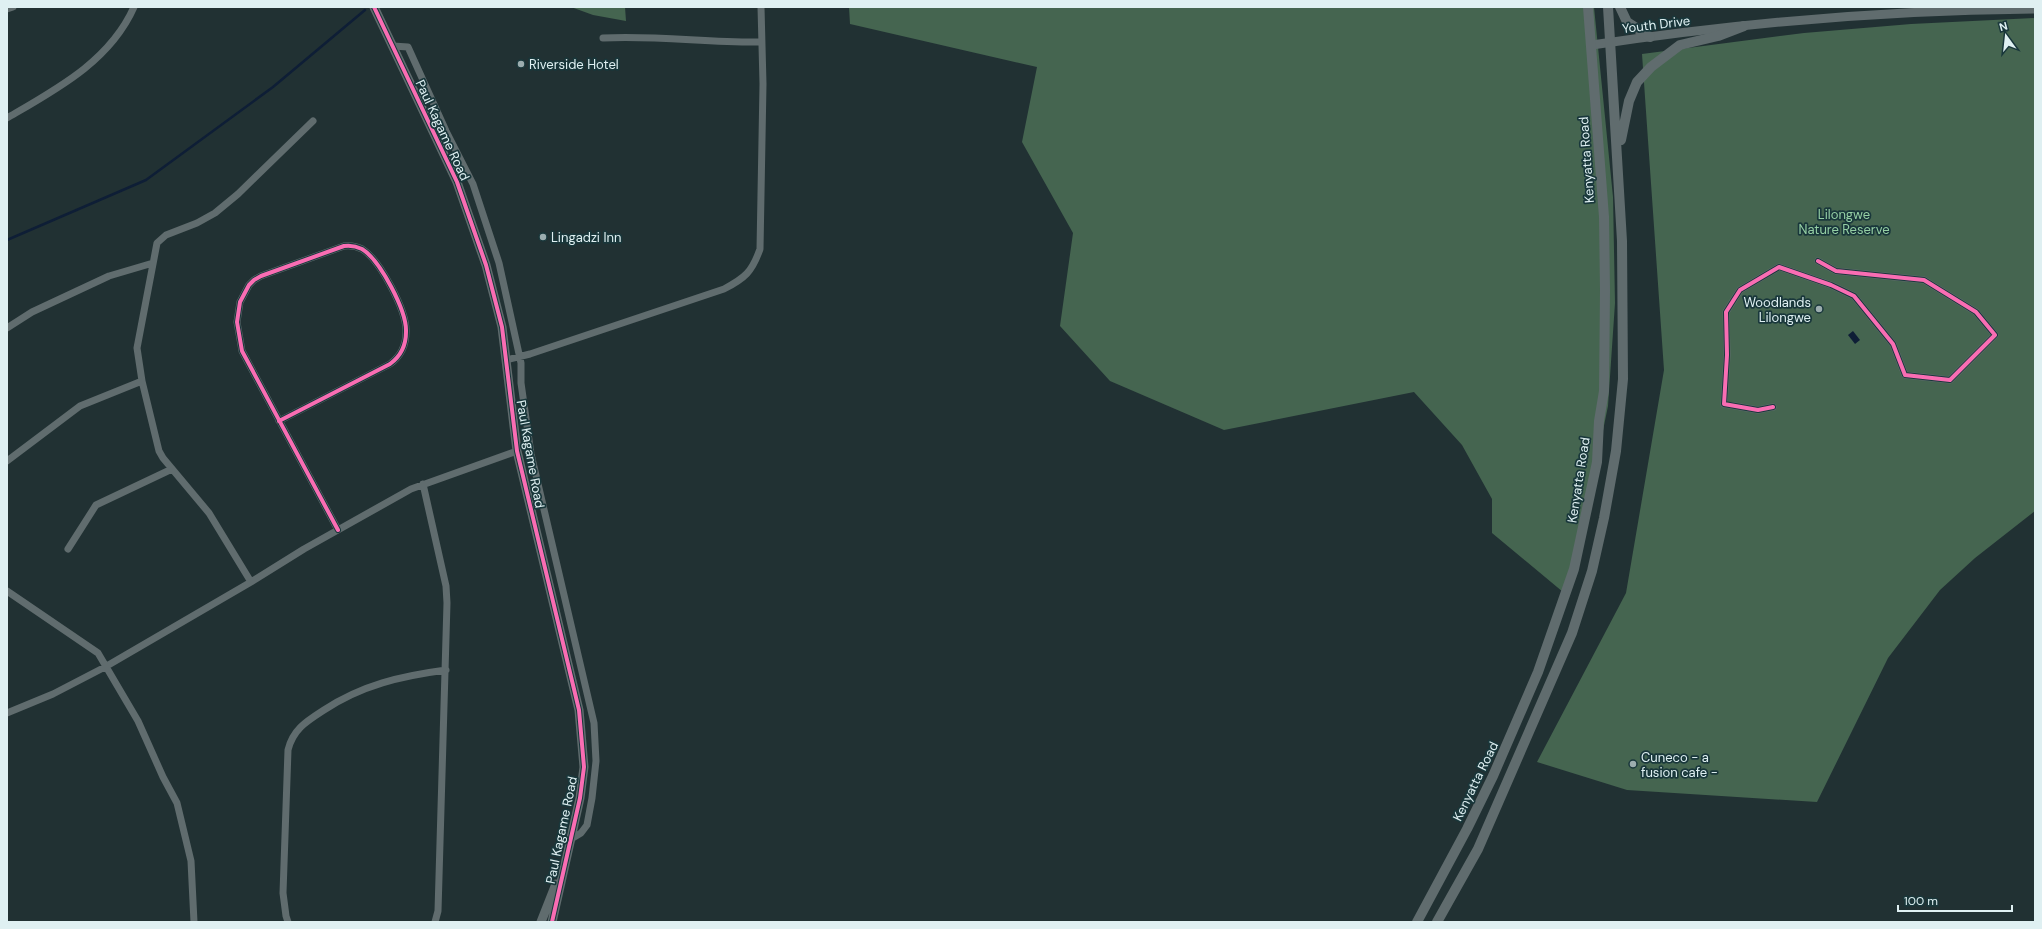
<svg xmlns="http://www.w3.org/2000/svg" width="2042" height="929" viewBox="0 0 2042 929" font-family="'DM Sans',sans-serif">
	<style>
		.forest { fill: #456550 }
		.water { fill: #0e1e36 }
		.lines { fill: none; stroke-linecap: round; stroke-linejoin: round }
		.stream { stroke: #0e1e36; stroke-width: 2.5 }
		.minor { stroke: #606c6e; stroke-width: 7 }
		.tertiary { stroke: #606c6e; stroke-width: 9 }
		.secondary { stroke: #606c6e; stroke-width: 10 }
		.cycleway-casing { stroke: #19373b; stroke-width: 6 }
		.cycleway { stroke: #f96db3; stroke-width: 4 }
		.poi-dot { fill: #9cadaf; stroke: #19373b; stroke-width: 1.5 }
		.labels { text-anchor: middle; stroke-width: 3.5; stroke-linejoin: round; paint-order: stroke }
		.street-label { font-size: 13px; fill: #dff0f2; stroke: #19373b }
		.poi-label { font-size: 13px; fill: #dff0f2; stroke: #19373b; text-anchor: start }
		.park-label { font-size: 13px; fill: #95cfa4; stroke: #19373b }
	</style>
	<rect width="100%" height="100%" fill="#213133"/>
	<path class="forest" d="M571 7H625L626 21 593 15Z
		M849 7H1594L1613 197 1615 303 1608 406 1569 597 1492 533V499L1462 445 1414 392 1224 430 1110 381 1060 326 1073 233 1022 142 1037 67 850 24Z
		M2035 18V511L1975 558 1940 590 1888 658 1817 802 1627 790 1537 762 1626 593 1664 370 1642 54 1804 33 1911 24Z"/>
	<path class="water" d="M1853 331 1860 340 1855 344 1848 335Z"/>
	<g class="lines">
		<path class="stream" d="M7 240 146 180 273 87 365 10"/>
		<path class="minor" d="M7 9 13 7
			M603 38C656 35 709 43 762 42
			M393 46 408 47 446 131 473 184 499 263 521 363V383L531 454 594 723 596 761 592 798 587 825 581 833 571 839
			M7 118C57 89 110 61 134 7
			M7 328 32 312 109 276 153 263
			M506 360 530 354 724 289C745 278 752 272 760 249L763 84 761 7
			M1773 407 1758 410 1724 404 1727 355 1726 312 1740 290 1779 267 1831 285 1854 296 1893 344 1905 375 1950 380 1995 335 1976 312 1924 280 1836 271 1818 261
			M279 421 390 364C401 356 406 345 406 332 407 311 380 260 362 249 356 246 351 245 344 246L261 276 254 280 249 285 240 302 237 322 242 351 338 530
			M7 461 80 406 142 381
			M423 484 446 586 447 603 438 911 435 922
			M68 549 96 505 172 469
			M251 582 209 513 163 458 159 451 142 381 137 348 157 243 166 235 197 223 215 213 238 194 313 121
			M7 591 98 653 138 721 163 777 177 803 191 861 194 922
			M7 713 53 694 105 667 251 582 304 549 411 489 517 451
			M288 922 286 916 283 893 288 750C293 729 307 721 324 710 362 685 401 676 446 670"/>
		<path class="tertiary" d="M374 7 457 182 486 265 502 327 517 451 579 710 584 767 580 798 552 922
			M1592 45C1739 23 1887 10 2035 9
			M541 922 556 884"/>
		<path class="secondary" d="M1620 7 1627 22 1650 37
			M1621 140 1629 101 1637 82 1651 67 1680 45 1718 36 1744 26
			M1417 922 1467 829 1493 776 1538 672 1574 569 1597 462 1599 421 1604 391 1605 290 1604 217 1588 7
			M1437 922 1478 849 1572 633 1592 571 1604 518 1616 451 1623 379 1622 241 1608 7"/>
		<defs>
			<path id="cycleway" d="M374 7 457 182 486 265 502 327 517 451 579 710 584 767 580 798 552 922
				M1773 407 1758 410 1724 404 1727 355 1726 312 1740 290 1779 267 1831 285 1854 296 1893 344 1905 375 1950 380 1995 335 1976 312 1924 280 1836 271 1818 261
				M279 421 390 364C401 356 406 345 406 332 407 311 380 260 362 249 356 246 351 245 344 246L261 276 254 280 249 285 240 302 237 322 242 351 338 530"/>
		</defs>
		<use href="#cycleway" class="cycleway-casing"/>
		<use href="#cycleway" class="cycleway"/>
	</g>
	<g class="poi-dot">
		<circle cx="521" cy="64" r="4"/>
		<circle cx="543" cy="237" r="4"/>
		<circle cx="1819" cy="309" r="4"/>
		<circle cx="1633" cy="764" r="4"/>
	</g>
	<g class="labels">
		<g class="street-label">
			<text transform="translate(1656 24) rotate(-7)" y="5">Youth Drive</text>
			<text transform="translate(443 130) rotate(65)" y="5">Paul Kagame Road</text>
			<text transform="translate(1586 160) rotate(-94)" y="5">Kenyatta Road</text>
			<text transform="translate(531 454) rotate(80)" y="5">Paul Kagame Road</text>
			<text transform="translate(1578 480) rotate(-81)" y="5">Kenyatta Road</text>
			<text transform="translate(1475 781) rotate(-64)" y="5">Kenyatta Road</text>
			<text transform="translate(561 830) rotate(-78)" y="5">Paul Kagame Road</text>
		</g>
		<g class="poi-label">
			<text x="529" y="69">Riverside Hotel</text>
			<text x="551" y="242">Lingadzi Inn</text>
			<text x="1811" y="307" text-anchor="end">Woodlands<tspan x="1811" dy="15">Lilongwe</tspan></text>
			<text x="1641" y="762">Cuneco - a<tspan x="1641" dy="15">fusion cafe -</tspan></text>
		</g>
		<g class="park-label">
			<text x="1844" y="219">Lilongwe<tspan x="1844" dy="15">Nature Reserve</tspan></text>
		</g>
	</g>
	<rect width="2042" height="929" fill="none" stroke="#dff0f2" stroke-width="16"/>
	<g transform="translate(2006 36) rotate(345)" stroke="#19373b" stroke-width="3" paint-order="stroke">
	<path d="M0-3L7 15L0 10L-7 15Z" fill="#dff0f2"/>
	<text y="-6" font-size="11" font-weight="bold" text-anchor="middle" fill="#dff0f2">N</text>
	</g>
	<path d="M1898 905v6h114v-6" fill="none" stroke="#dff0f2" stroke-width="2"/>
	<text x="1904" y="905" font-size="12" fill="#dff0f2" stroke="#19373b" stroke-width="3" paint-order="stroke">100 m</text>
</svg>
